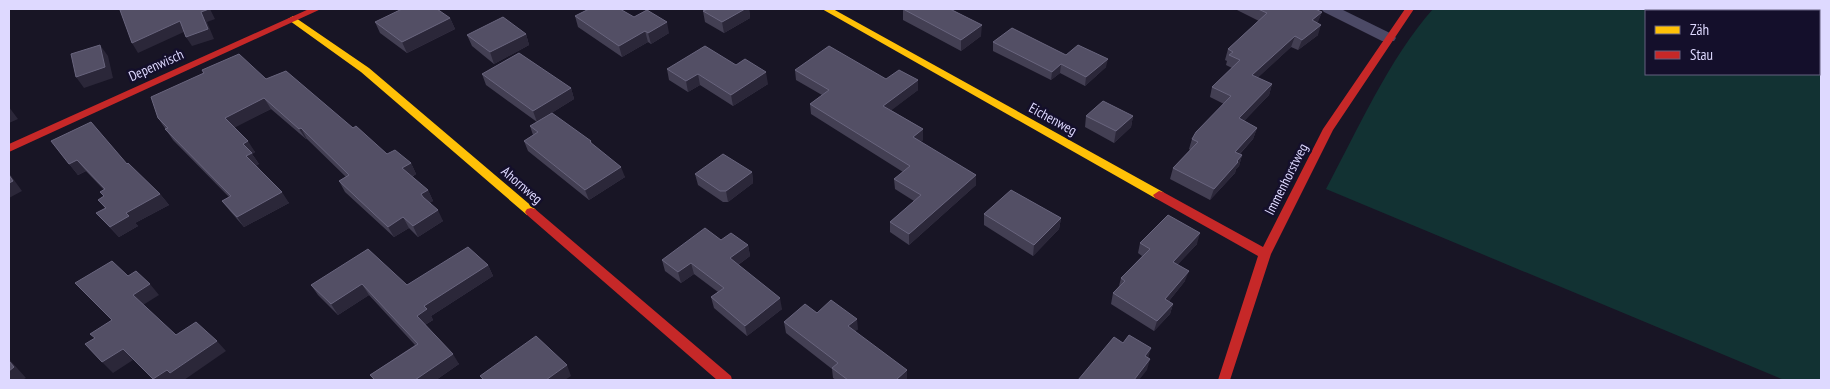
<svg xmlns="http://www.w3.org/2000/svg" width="1830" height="389" viewBox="0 0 1830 389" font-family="'PT Sans Narrow',sans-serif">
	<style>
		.green { fill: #123233; fill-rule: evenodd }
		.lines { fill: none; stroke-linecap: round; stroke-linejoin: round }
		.street { fill: #4c4a66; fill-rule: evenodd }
		.slow { fill: #ffc107; fill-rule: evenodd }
		.jam { fill: #c62828; fill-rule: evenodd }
		.wall { fill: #433f53 }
		.shaded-wall { fill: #2b2739 }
		.building { fill: #534f65; stroke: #69657e }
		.labels { text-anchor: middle; stroke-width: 5; stroke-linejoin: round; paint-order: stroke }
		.street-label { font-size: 14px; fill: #ded9ff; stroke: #140f2b }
	</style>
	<rect width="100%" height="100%" fill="#181525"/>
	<path class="green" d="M1433 9H1821V380H1784L1326 189C1357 131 1390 57 1433 9ZM1646 11H1819V74H1646Z"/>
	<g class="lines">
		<path class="street" d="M1321 9H1341L1394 35 1396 38 1394 41H1382L1324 12Z"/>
		<path class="slow" d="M822 9H833L1163 192 1165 195 1159 199 1155 198Z
			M293 16 369 68 535 209 537 212 535 215H527L361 72 290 21 288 19Z"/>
		<path class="jam" d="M309 9H321L9 152V144Z
			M1405 9H1414L1333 130 1271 254 1230 380H1218L1258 256 1155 198 1153 195 1159 191 1163 192 1263 247 1323 129Z
			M531 208 535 209 731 376 732 380H717L527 215 525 212 527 209Z"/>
	</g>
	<path class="wall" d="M708 9H749L750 18 724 33 705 22 703 11Z
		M903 9 981 36 961 51 903 20Z
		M1235 9H1315L1322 12 1317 23 1318 35 1298 50 1291 47 1257 78 1272 84 1269 95 1244 121 1257 128 1253 139 1240 154 1242 155 1239 166 1236 169 1235 173 1210 200 1170 179 1173 168 1190 150 1189 149 1192 139 1224 104 1210 97 1212 87 1232 68 1226 65 1227 61 1225 60 1228 49 1259 21Z
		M575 16 634 17 669 33 651 44 648 42 622 57 578 27Z
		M450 18 455 29 407 53 380 33 375 22Z
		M526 34 529 45 494 64 472 46 467 35Z
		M993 42 1066 55 1106 67 1085 86 1060 73 1051 80 993 51Z
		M736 65 768 84 733 106 700 85 688 92 669 80 667 69Z
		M202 70 266 79 353 128 387 154 411 163 416 174 412 177 428 190 433 201 429 203 443 221 418 237 409 228 394 237 345 192 339 181 346 177 307 139H306L271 109 234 127 255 152 252 154 259 164 256 165 289 203 244 227 230 211 222 201 229 197 173 140 158 118 203 73Z
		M795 70 886 79 918 80V90L891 110 923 129V140L920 142 976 175V185L909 245 890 232V222L914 201 895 189 894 179 903 172 811 114 810 104 822 95 796 80Z
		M482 74 571 88 574 99 537 122 486 85Z
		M1086 116H1133L1131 127 1114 143 1085 127Z
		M530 126 591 141 592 144 625 177 589 200 528 151 524 141 533 135Z
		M51 141 127 164 160 194 169 205 135 223 138 226 119 237 96 213 105 208 98 200 104 196 100 192 104 190 86 171 78 175Z
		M752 172 753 183 728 202H723L698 185 695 174Z
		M984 214 1061 218 1059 229 1033 256 984 225Z
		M721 240 748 245 750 256 738 265 782 309 747 336 714 308 711 297 718 292 694 274 681 283 665 271 662 260Z
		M1140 243 1197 244 1177 265 1185 281 1169 301 1173 304 1170 314 1154 331 1111 304 1113 293 1119 286 1121 278 1142 256 1138 253Z
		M488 265 493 276 431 316 433 320 425 325 459 364 436 380H374L370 375 415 345 369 295 338 315 318 295 311 285H407Z
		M817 313 858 329 855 331 907 380H836L833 378 832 369 786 333 784 322Z"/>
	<path class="shaded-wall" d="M209 9H210L215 19 207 22 214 39 192 46 186 37 201 12Z
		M745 9H749L750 18 724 33 722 22Z
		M1322 12 1318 22 1308 30 1312 20Z
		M450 18 455 29 407 53 402 42Z
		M180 21 186 31 138 53 132 43Z
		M667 22 669 33 651 44 648 33Z
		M982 25 981 36 961 51V40Z
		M1321 25 1318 35 1298 50 1302 40Z
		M645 31 648 42 622 57 619 46Z
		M526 34 529 45 494 64 490 52Z
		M1295 36 1291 47 1249 86 1252 75Z
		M100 45 108 56 113 78 84 88 76 77Z
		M1108 59 1106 67 1085 86 1086 77Z
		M1061 64 1060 73 1051 80 1052 72Z
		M766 72 768 84 733 106 731 95Z
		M698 74 700 85 688 92 686 81Z
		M918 80V90L884 116 883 106Z
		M1272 84 1269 95 1236 129 1239 118Z
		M571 88 574 99 537 122 533 111Z
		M264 98 271 109 232 129 225 118Z
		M9 107 18 119 9 123Z
		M1133 116 1131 127 1114 143 1116 131Z
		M301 128 307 139H306L299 129Z
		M1257 128 1253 139 1232 162 1235 152Z
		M923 129V140L913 148V137Z
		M248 141 255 152 252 154 259 164 253 167 246 156 243 144Z
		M1242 155 1239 166 1236 169 1235 173 1210 200 1214 189Z
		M77 160 86 171 78 175 69 164Z
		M411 163 416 174 407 179 402 168Z
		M621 167 625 177 589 200 585 190Z
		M752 172 753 183 728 202 726 191Z
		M9 173 22 191 9 198Z
		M976 175V185L909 245V234Z
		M428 190 433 201 427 205 421 194Z
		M282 192 289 203 244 227 237 217Z
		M160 194 169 205 135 223 138 226 119 237 110 227 126 213Z
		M438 210 443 221 418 237 413 226Z
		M403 217 409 228 394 237 388 227Z
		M1061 218 1059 229 1033 256 1034 245Z
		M1200 233 1197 244 1170 273 1173 262Z
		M748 245 750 256 732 269 730 258Z
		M691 263 694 274 681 283 678 272Z
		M488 265 493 276 431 316 433 320 423 326 417 316 424 306Z
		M1189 271 1185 281 1162 310 1165 299Z
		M150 284 159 295 143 305 133 295Z
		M362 284 369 295 338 315 331 304Z
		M780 298 782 309 747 336 745 326Z
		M1173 304 1170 314 1154 331 1157 321Z
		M857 319 858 329 849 337 848 326Z
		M217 341 226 351 184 380H177L170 373Z
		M1151 348 1148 359 1145 356Z
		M123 349 133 360 113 373 102 362Z
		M453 354 459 364 436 380H415Z
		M9 358V359L26 378 22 380H9Z
		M1150 359 1147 370 1139 380H1134Z
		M567 365 571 376 565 380H546Z
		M167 370 177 380H155L153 379Z
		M907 370V380H896Z"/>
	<path class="building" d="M124 9H209L201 12 208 29 186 37 180 21 132 43 120 10Z
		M402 9H437L450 18 402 42 375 22Z
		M589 9H620L634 17 647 10 667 22 648 33 645 31 619 46 575 16Z
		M708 9H745L722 22 703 11Z
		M903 9H950L982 25 961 40Z
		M1258 9H1315L1322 12 1312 20 1321 25 1302 40 1295 36 1252 75 1272 84 1239 118 1257 128 1235 152 1242 155 1237 161 1238 162 1214 189 1173 168 1198 142 1192 139 1196 132 1231 96 1212 87 1240 60 1229 55 1233 52 1228 49 1267 13Z
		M503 17 526 34 490 52 467 35Z
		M1012 28 1066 55 1078 45 1108 59 1086 77 1061 64 1052 72 993 42Z
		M100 45 105 67 76 77 71 54Z
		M705 46 736 65 745 59 766 72 731 95 698 74 686 81 667 69Z
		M829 46 886 79 899 70 918 80 883 106 923 129 913 137 976 175 909 234 890 222 921 195 894 179 910 166 810 104 829 90 795 70Z
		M519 53 571 88 533 111 482 74Z
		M239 54 266 79 286 71 353 128 356 126 387 154 395 150 411 163 402 168 428 190 421 194 423 197 438 210 413 226 403 217 388 227 339 181 349 175 301 128 299 129 264 98 225 118 248 141 243 144 252 153 246 156 282 192 237 217 222 201 231 196 165 129 168 128 158 118 151 97 204 73 202 70Z
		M1103 101 1133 116 1116 131 1086 116Z
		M552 113 591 141 590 142 621 167 585 190 524 141 538 132 530 126Z
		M91 122 127 164 128 163 160 194 126 213 129 216 110 227 96 213 106 208 98 200 104 196 100 192 105 189 77 160 69 164 51 141Z
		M723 154 752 172 726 191H720L695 174Z
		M9 175 13 181 9 183Z
		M1011 190 1061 218 1034 245 984 214Z
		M1168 215 1200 233 1173 262 1189 271 1165 299 1173 304 1157 321 1113 293 1125 281 1121 278 1150 249 1140 243Z
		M705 228 721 240 731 233 748 245 730 258 780 298 745 326 711 297 724 288 691 263 678 272 662 260Z
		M468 247 488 265 424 306 427 309 417 316 453 354 415 380H375L370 375 418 344 362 284 331 304 311 285 368 249 407 285Z
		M112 261 128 276 136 271 150 284 133 295 176 335 196 322 217 341 170 373 167 370 153 379 123 349 102 362 85 344 95 338 90 334 112 320 75 283Z
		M831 300 857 319 848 326 907 370 896 380H848L832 368 838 363 784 322 805 304 817 313Z
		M1129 335 1151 348 1145 356 1150 359 1134 380H1078L1114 337 1123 343Z
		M536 336 567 365 546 380H484L480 376Z
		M9 361 14 367 9 371Z"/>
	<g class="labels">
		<g class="street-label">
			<text transform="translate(156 65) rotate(-24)" y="5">Depenwisch</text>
			<text transform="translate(1053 119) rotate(29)" y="5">Eichenweg</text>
			<text transform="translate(1286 179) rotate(-63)" y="5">Immenhorstweg</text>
			<text transform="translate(522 185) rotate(41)" y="5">Ahornweg</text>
		</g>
	</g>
	<rect width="1830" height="389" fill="none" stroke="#ded9ff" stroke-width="20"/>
	<rect x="1645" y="10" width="175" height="65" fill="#140f2b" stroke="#656080"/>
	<rect x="1655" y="26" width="25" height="8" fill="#ffc107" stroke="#656080"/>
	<text x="1690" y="35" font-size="15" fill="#ded9ff">Zäh</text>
	<rect x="1655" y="51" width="25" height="8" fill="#c62828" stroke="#656080"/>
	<text x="1690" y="60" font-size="15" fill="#ded9ff">Stau</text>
</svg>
